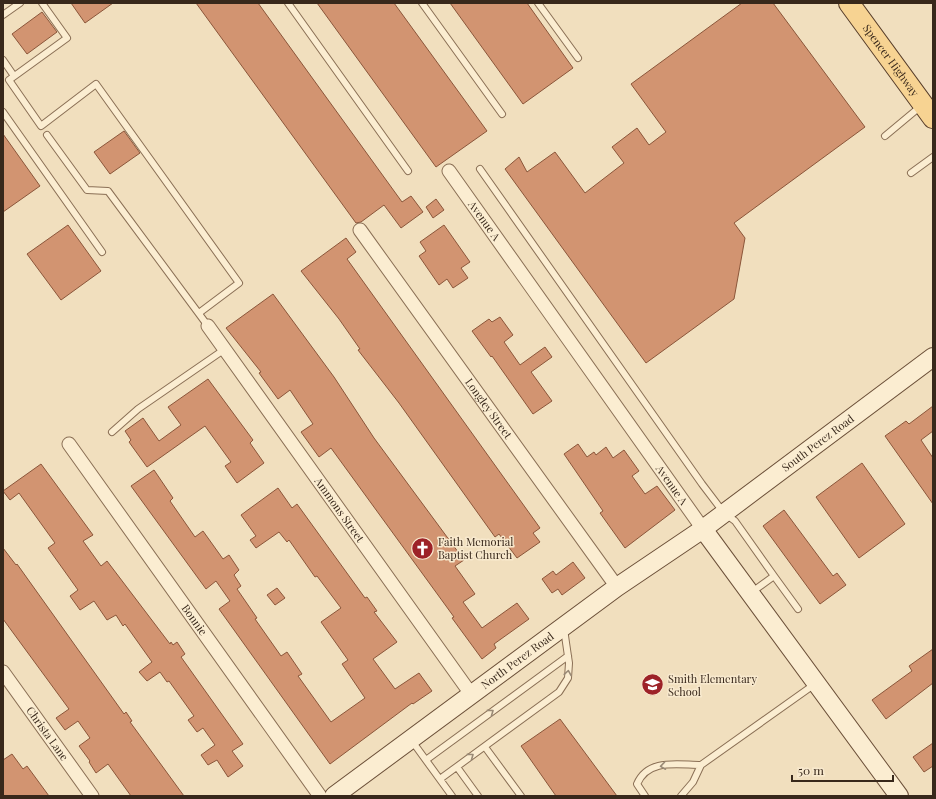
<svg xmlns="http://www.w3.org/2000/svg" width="936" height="799" viewBox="0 0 936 799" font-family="'Playfair Display',serif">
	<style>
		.building { fill: #d29471; stroke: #8b563a }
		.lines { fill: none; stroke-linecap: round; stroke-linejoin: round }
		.lane-casing { stroke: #8a6f55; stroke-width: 8 }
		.street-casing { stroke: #8a6f55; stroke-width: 15 }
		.secondary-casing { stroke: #6c5039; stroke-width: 20 }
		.primary-casing { stroke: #573d2a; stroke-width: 22 }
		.lane { stroke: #fbedd1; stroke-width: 6 }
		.street { stroke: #fbedd1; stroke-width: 13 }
		.secondary { stroke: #fbedd1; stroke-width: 18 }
		.primary { stroke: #f7d392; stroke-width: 20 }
		.oneway { stroke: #9a8a76 }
		.labels { text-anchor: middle; stroke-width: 3; stroke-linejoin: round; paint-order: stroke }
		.street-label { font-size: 11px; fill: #38281b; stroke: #f8e9ce }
		.poi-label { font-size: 11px; fill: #38281b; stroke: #f8e9ce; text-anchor: start }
	</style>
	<rect width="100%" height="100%" fill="#f1dfbe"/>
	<path class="building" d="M71 3H113L85 23Z
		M196 3H258L402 202 411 196 423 212 401 228 384 205 361 222 356 223Z
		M317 3H394L487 131 436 167Z
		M450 3H527L573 68 523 104Z
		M742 3H773L865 127 734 223 745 238 734 299 646 363 505 169 519 157 527 172 555 152 585 193 624 163 612 147 637 128 649 145 666 132 631 84Z
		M42 12 57 32 27 54 12 34Z
		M124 131 140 153 110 174 94 152Z
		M3 134 40 186 3 212Z
		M436 199 444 210 433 218 426 207Z
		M68 225 101 271 61 300 27 254Z
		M444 225 470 262 461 268 468 278 453 288 447 279 439 285 419 256 426 251 420 242Z
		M346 238 356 252 347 259 540 528 533 533 540 542 517 558 499 534 495 537 399 403 358 350 360 349 339 319 301 271Z
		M273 294 334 377 374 438 464 560 455 566 475 594 463 602 482 628 517 603 529 619 494 644 496 648 482 659 452 618 454 617 331 448 319 457 301 432 313 424 290 390 278 399 259 373 261 372 226 328Z
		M500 317 513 335 504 342 520 365 545 347 552 357 531 372 552 401 533 414 492 356 491 357 472 331 489 319 492 322Z
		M208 379 253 440 250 443 264 463 237 483 225 466 231 462 205 426 147 467 129 442 131 440 125 431 143 418 159 441 181 425 168 407Z
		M933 406V431L921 440 933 458V504L885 436 906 421 909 424Z
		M578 444 587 457 594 452 596 455 606 447 613 458 624 450 639 471 632 476 645 494 657 486 675 510 625 548 600 513 603 511 564 454Z
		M862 463 905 524 859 558 816 497Z
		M41 464 93 535 83 541 101 566 107 561 170 644 171 642 173 645 177 642 185 654 181 657 243 744 232 751 243 766 228 777 217 760 208 765 201 755 215 745 203 728 197 732 188 720 194 716 169 681 167 682 160 672 147 681 139 672 152 662 125 624 123 626 116 615 107 620 94 601 80 610 70 596 78 590 48 548 55 543 19 493 10 500 3 491Z
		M154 470 173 498 170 501 195 537 203 531 223 559 229 555 239 570 234 575 241 586 237 589 257 618 255 619 281 656 287 652 302 674 298 676 331 722 365 698 342 664 348 660 321 622 341 608 317 576 315 577 289 540 287 542 279 532 256 548 250 540 256 536 241 515 278 488 292 508 297 504 365 598 367 597 377 611 374 612 397 642 373 659 395 689 419 673 432 691 413 704 412 703 330 764 219 609 230 601 216 581 206 589 131 486Z
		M784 510 833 576 837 573 846 585 820 604 763 526Z
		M3 548 16 565 17 564 124 714 126 712 132 721 130 722 184 796H131L108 764 96 773 89 762 90 761 79 746 90 738 78 721 65 730 56 718 69 709 3 619Z
		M573 562 585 578 562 595 558 589 552 593 542 579 553 571 556 575Z
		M277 588 285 598 275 605 267 595Z
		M933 649V683L886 719 872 700 912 671 909 666Z
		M560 719 617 796H556L521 746Z
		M933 743V766L924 772 913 757Z
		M12 754 23 769 27 766 49 796H3V760Z"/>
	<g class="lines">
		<defs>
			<path id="lane" d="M42 3 67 38 9 80 41 126 96 84 239 283 199 313
				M288 3 408 171
				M422 3 502 114
				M538 3 578 58
				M3 15 20 3
				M3 60 14 76
				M3 112 102 252
				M47 135 87 190 108 191 208 326
				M885 136 921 106
				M480 169 702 484 724 513 735 521 774 576
				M911 173 933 157
				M112 432 138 409 225 349
				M752 592 774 576 798 609
				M412 741 452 796
				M485 747 521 796
				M426 760 568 656
				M457 767 478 796
				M440 779 559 692 568 678 569 663 564 629
				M645 796 637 784C648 758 678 765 701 765
				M681 796 693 782 701 765 815 684"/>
			<g id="street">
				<path id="s1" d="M449 171 703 529"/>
				<path id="s2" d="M360 230 617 587"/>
				<path id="s3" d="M208 326 471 694"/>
				<path id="s4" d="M69 444 320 796"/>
				<path id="s5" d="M3 672 92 796"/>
			</g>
			<g id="secondary">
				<path d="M703 529 899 796"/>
				<path id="s6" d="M334 796 617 587 703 529 933 357"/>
			</g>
			<g id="primary">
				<path id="s7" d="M849 3 933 118"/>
			</g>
		</defs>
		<use href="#lane" class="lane-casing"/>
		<use href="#street" class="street-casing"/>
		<use href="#secondary" class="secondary-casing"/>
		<use href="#primary" class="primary-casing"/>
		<use href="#lane" class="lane"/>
		<use href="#street" class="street"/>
		<use href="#secondary" class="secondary"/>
		<use href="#primary" class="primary"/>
	</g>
	<defs><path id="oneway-chevron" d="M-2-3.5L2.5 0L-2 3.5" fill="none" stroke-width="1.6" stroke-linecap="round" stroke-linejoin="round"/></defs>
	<g class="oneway">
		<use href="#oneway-chevron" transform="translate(568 673) rotate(-81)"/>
		<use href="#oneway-chevron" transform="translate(491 712) rotate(-36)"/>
		<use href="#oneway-chevron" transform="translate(471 756) rotate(-36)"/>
		<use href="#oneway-chevron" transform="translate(663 766) rotate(172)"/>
	</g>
	<defs>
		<symbol id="church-disc" viewBox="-11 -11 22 22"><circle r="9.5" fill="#9d2228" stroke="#f8e9ce"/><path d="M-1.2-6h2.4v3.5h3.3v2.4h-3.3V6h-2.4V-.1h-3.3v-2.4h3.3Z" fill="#fff"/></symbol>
		<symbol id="school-disc" viewBox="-11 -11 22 22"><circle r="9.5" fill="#9d2228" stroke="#f8e9ce"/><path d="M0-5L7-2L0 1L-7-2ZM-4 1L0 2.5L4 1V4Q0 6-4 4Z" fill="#fff"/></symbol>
	</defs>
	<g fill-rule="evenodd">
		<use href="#church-disc" x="410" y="536" width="25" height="25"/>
		<use href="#school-disc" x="640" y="672" width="25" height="25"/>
	</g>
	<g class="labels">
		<g class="street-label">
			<text dy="4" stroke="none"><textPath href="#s7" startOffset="71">Spencer Highway</textPath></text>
			<text dy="4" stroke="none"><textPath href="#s1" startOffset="61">Avenue A</textPath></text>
			<text dy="4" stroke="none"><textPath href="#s2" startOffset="220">Longley Street</textPath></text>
			<text dy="4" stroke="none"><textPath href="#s6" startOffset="599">South Perez Road</textPath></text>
			<text dy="4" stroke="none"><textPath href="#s1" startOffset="385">Avenue A</textPath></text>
			<text dy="4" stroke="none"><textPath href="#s3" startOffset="226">Ammons Street</textPath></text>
			<text dy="4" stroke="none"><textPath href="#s4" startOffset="216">Bonnie</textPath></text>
			<text dy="4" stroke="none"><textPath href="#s6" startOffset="228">North Perez Road</textPath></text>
			<text dy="4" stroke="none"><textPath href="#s5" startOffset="76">Christa Lane</textPath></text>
		</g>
		<g class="poi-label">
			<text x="438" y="546">Faith Memorial<tspan x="438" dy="13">Baptist Church</tspan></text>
			<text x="668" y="683">Smith Elementary<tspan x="668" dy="13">School</tspan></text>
		</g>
	</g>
	<rect width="936" height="799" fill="none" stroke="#38281b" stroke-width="8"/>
	<path d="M792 775v6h101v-6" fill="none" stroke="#38281b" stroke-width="2"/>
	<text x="798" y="775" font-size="12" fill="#38281b" stroke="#f8e9ce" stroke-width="3" paint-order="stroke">50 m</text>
</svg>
